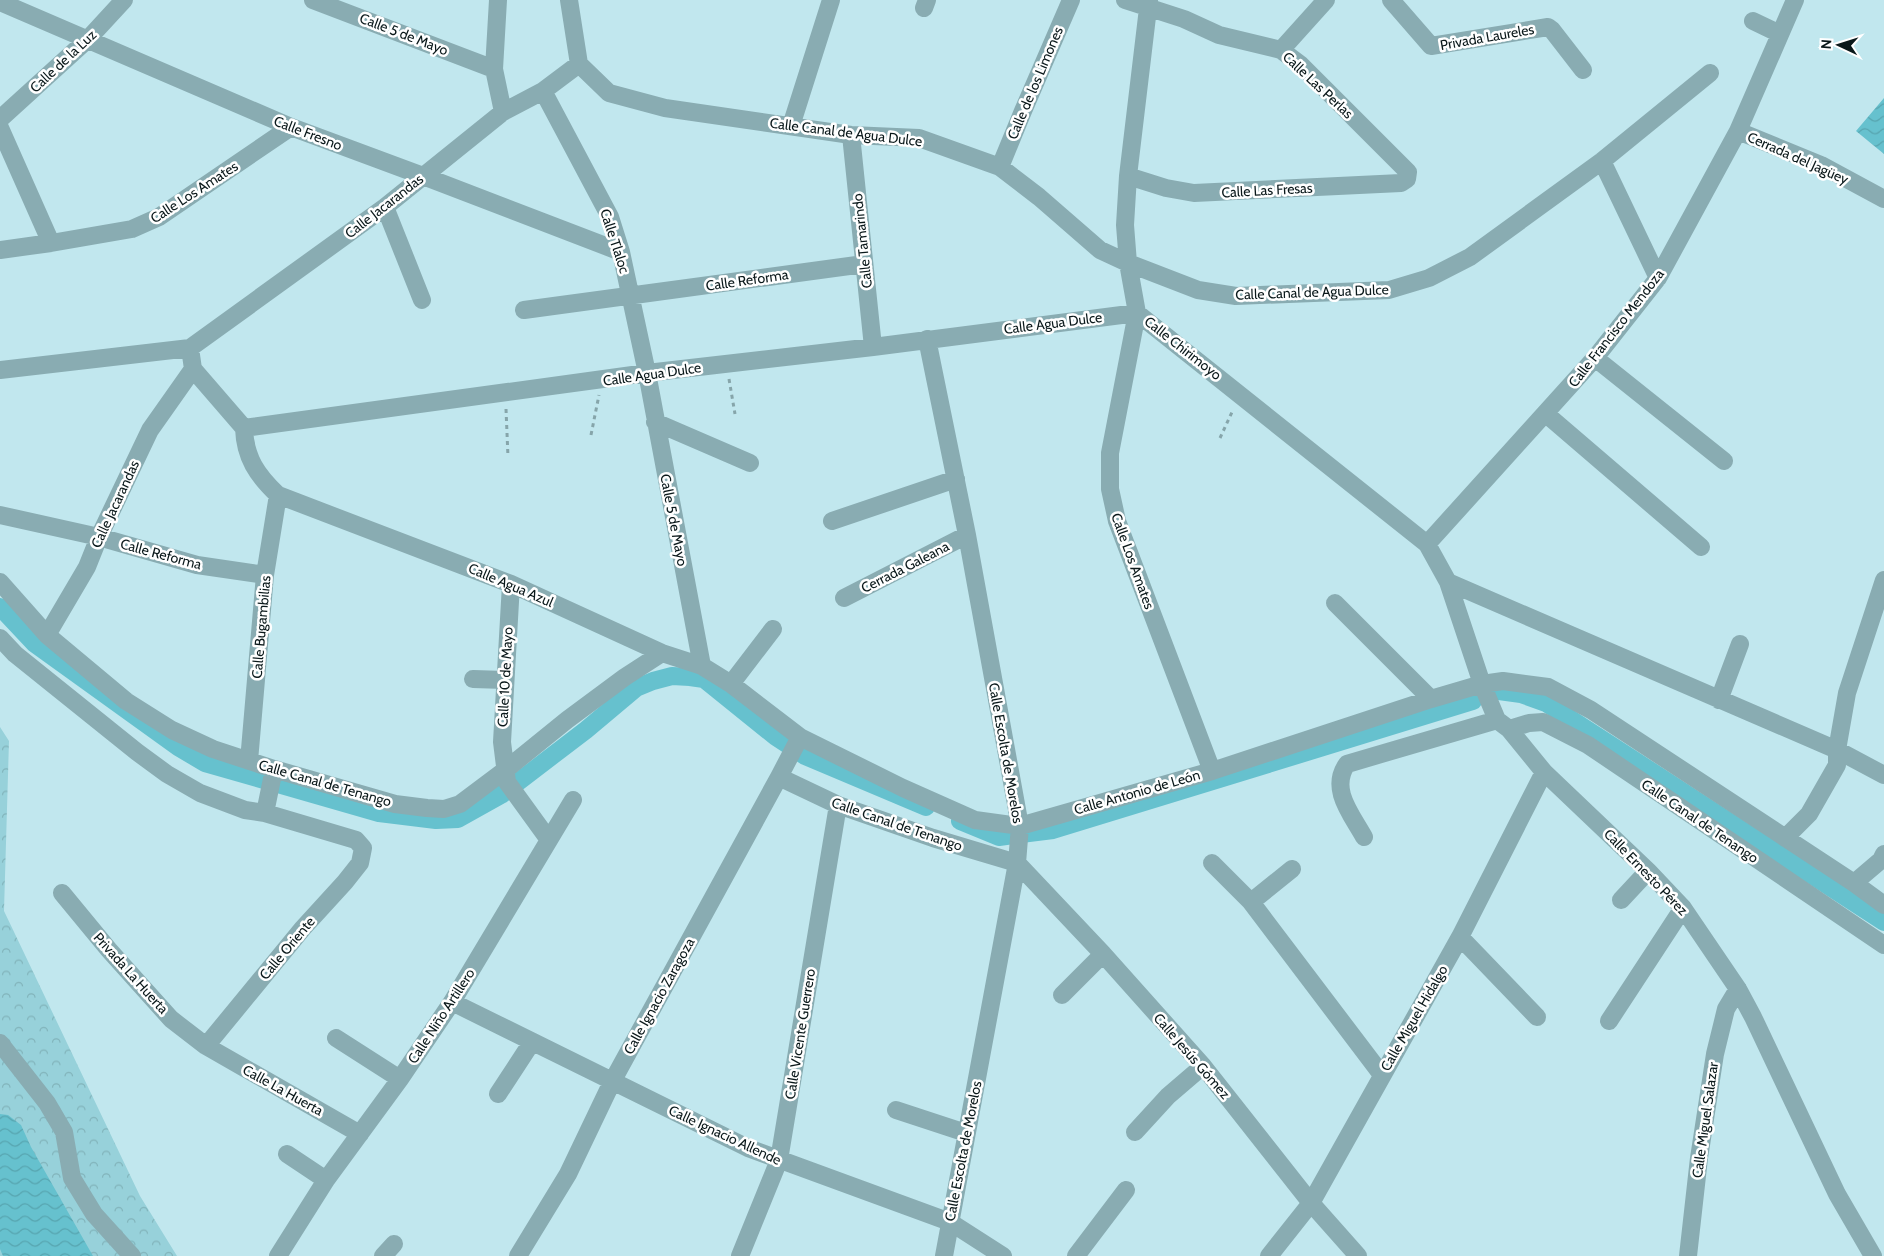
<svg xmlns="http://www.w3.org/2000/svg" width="1884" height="1256" viewBox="0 0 1884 1256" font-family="Cabin,sans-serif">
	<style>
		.forest { fill: url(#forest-crowns) }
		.water { fill: url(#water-waves) }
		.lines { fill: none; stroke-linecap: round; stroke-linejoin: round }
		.canal { stroke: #66c1ce; stroke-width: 18 }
		.path { stroke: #86a5aa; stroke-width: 3; stroke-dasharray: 4 4; stroke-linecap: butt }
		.minor { stroke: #89acb2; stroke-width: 18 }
		.labels { text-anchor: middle; stroke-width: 5; stroke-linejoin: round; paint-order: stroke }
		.street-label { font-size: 14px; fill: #0a181a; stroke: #fff }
	</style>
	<defs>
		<pattern id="forest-crowns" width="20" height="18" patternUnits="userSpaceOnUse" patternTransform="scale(1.25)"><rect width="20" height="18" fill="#97d1da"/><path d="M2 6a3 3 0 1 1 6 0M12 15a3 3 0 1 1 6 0" fill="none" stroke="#81b3ba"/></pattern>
		<pattern id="water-waves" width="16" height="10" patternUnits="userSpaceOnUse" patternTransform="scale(1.25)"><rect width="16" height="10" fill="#66c1ce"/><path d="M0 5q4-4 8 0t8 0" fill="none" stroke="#57a5b0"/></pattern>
	</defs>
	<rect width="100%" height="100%" fill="#c1e7ee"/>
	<path class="forest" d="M0 727 9 741 4 911 140 1196 177 1256H0Z"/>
	<path class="water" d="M1884 98V154L1856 131Z
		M0 1114 8 1115 21 1125 31 1147 93 1256H3L0 1249Z"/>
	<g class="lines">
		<path class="canal" d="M0 607 35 644 178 747 205 763 379 813 436 820 458 819 501 795 586 730 636 688 653 681 672 676 690 677 704 679 776 737 805 756 926 807
			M1499 691 1521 694 1546 703 1884 922
			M960 821 999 837 1053 830 1473 701"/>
		<path class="path" d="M729 379 735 414
			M506 409 508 457
			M591 435 599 395
			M1220 438 1233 410"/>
		<path class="minor" d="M313 0 494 69
			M498 0 494 69 503 112
			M569 0 579 64 609 93 665 108 851 135 919 138 1000 167 1039 197 1100 250 1128 263 1198 290 1236 296 1389 290 1429 278 1470 257 1602 161 1710 73
			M1125 0 1184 19 1219 35 1281 50 1301 65 1408 172 1407 179 1401 183 1194 193 1166 188 1128 176
			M1149 0 1128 176 1125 225 1128 263 1137 313 1110 453V489L1117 521 1212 771
			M1391 0 1431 46 1548 27 1552 30 1583 70
			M0 2 291 127 423 176 621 252
			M924 8 927 0
			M1753 21 1780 34
			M1281 50 1326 0
			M543 91 610 217 621 252 647 373 702 666
			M0 119 88 39 124 0
			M791 126 831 0
			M0 128 51 243
			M1738 131 1821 165 1884 199
			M851 135 873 347
			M1602 161 1658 278
			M1000 167 1023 111 1071 0
			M385 207 422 300
			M0 250 51 243 132 229 159 217 291 127
			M524 310 864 264
			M1137 313 1427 544 1448 582 1482 684 1497 720 1509 729 1544 772 1648 871 1683 908 1738 989 1753 1017 1837 1194 1873 1256
			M927 339 967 535 1020 826 1017 863 944 1256
			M1595 358 1724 461
			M193 369 244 428
			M0 370 190 348 385 207 503 112 543 91 579 64
			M1546 414 1701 547
			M655 422 750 463
			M244 428C245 458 257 475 278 495L511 584 662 653 702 666 731 684 800 737 903 788 975 820 1020 826 1212 771 1431 699 1482 684 1503 681 1548 687 1591 710 1854 883 1884 905
			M244 428 647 373 873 347 1137 313
			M0 515 99 537 197 565 265 575
			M832 521 956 479
			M1427 544 1595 358 1658 278 1738 131 1795 0
			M0 582 47 635 126 701 172 730 213 749 274 769 395 804 427 808 444 809 460 804 504 771 567 720 625 677 662 653
			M1448 582 1837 750 1884 775
			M511 584 502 742 507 782 549 840
			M844 598 967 535
			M1335 603 1431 699
			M47 635 87 567 99 537 150 430 193 369 190 348
			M0 638 15 654 137 752 167 774 200 793 245 810 265 813 356 840 363 848 360 863 345 882 303 928 206 1046
			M473 679 505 680
			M731 684 773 629
			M1719 700 1740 644
			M1509 729 1529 723 1543 722 1588 745 1884 945
			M249 761 265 575 278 495
			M779 777 838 805 933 838 1017 863 1103 954 1203 1066 1311 1203 1358 1256
			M265 813 274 769
			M1364 837C1352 815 1329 789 1347 764L1497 720
			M1785 838 1809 814 1837 765V750L1847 693 1884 580
			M1212 863 1251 902 1382 1075
			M1854 883 1881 860 1884 854
			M62 893 109 950 171 1019 206 1046 360 1134
			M1621 900 1648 871
			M1251 902 1292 869
			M1460 937 1537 1017
			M1062 995 1103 954
			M452 1002 748 1148 950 1222 1003 1256
			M1609 1021 1683 908
			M336 1038 400 1079
			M0 1043 47 1103 64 1132 72 1178 94 1214 132 1256
			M498 1094 532 1042
			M896 1110 966 1133
			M1135 1132 1168 1096 1203 1066
			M287 1154 326 1180
			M278 1256 326 1180 400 1079 452 1002 573 800
			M383 1256 394 1244
			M518 1256 568 1174 612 1082 779 777 800 737
			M740 1256 779 1160 838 805
			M1076 1256 1126 1190
			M1269 1256 1311 1203 1460 937 1544 772
			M1688 1256 1699 1158 1715 1054 1726 1009 1738 989"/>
	</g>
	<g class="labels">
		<g class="street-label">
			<text transform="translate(404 34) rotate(21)" y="5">Calle 5 de Mayo</text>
			<text transform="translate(1487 37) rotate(-10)" y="5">Privada Laureles</text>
			<text transform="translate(63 61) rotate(-43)" y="5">Calle de la Luz</text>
			<text transform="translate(1035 83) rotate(-67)" y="5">Calle de los Limones</text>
			<text transform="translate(1318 85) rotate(43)" y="5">Calle Las Perlas</text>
			<text transform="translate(846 132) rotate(7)" y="5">Calle Canal de Agua Dulce</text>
			<text transform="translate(308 133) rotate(21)" y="5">Calle Fresno</text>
			<text transform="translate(1798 158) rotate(24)" y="5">Cerrada del Jagüey</text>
			<text transform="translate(1267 190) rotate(-3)" y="5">Calle Las Fresas</text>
			<text transform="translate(194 192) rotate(-33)" y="5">Calle Los Amates</text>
			<text transform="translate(384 206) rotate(-38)" y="5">Calle Jacarandas</text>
			<text transform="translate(615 241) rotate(72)" y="5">Calle Tlaloc</text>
			<text transform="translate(862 241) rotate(-96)" y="5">Calle Tamarindo</text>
			<text transform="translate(747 280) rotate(-8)" y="5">Calle Reforma</text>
			<text transform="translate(1312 292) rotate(-2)" y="5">Calle Canal de Agua Dulce</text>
			<text transform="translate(1053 323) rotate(-7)" y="5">Calle Agua Dulce</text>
			<text transform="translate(1616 328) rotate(-52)" y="5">Calle Francisco Mendoza</text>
			<text transform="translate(1183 348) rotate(38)" y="5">Calle Chirimoyo</text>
			<text transform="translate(652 374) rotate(-8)" y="5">Calle Agua Dulce</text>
			<text transform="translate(115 504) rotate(-65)" y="5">Calle Jacarandas</text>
			<text transform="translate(674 520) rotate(79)" y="5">Calle 5 de Mayo</text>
			<text transform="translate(161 554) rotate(15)" y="5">Calle Reforma</text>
			<text transform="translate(1133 561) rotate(70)" y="5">Calle Los Amates</text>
			<text transform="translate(905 567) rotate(-27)" y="5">Cerrada Galeana</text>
			<text transform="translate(511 585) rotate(23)" y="5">Calle Agua Azul</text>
			<text transform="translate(261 627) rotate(-85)" y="5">Calle Bugambilias</text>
			<text transform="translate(505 677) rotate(-87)" y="5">Calle 10 de Mayo</text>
			<text transform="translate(1006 753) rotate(80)" y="5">Calle Escolta de Morelos</text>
			<text transform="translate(325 783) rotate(16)" y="5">Calle Canal de Tenango</text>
			<text transform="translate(1137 792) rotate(-16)" y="5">Calle Antonio de León</text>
			<text transform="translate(1700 821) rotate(34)" y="5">Calle Canal de Tenango</text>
			<text transform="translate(897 824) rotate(19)" y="5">Calle Canal de Tenango</text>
			<text transform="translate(1646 872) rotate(46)" y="5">Calle Ernesto Pérez</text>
			<text transform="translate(287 948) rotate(-50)" y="5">Calle Oriente</text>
			<text transform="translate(131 973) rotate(48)" y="5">Privada La Huerta</text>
			<text transform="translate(659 996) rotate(-61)" y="5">Calle Ignacio Zaragoza</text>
			<text transform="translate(441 1016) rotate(-57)" y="5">Calle Niño Artillero</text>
			<text transform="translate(1414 1018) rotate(-60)" y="5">Calle Miguel Hidalgo</text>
			<text transform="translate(800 1034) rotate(-81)" y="5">Calle Vicente Guerrero</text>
			<text transform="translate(1192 1056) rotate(49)" y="5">Calle Jesús Gómez</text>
			<text transform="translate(283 1090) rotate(29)" y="5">Calle La Huerta</text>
			<text transform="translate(1705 1120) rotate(-82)" y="5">Calle Miguel Salazar</text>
			<text transform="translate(725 1135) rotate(25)" y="5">Calle Ignacio Allende</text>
			<text transform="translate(963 1151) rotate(-79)" y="5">Calle Escolta de Morelos</text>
		</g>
	</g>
	<g transform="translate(1839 45) rotate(274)" stroke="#ffffff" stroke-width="4" paint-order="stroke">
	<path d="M0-4L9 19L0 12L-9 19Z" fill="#0a181a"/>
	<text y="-8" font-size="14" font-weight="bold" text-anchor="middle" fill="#0a181a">N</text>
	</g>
</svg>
